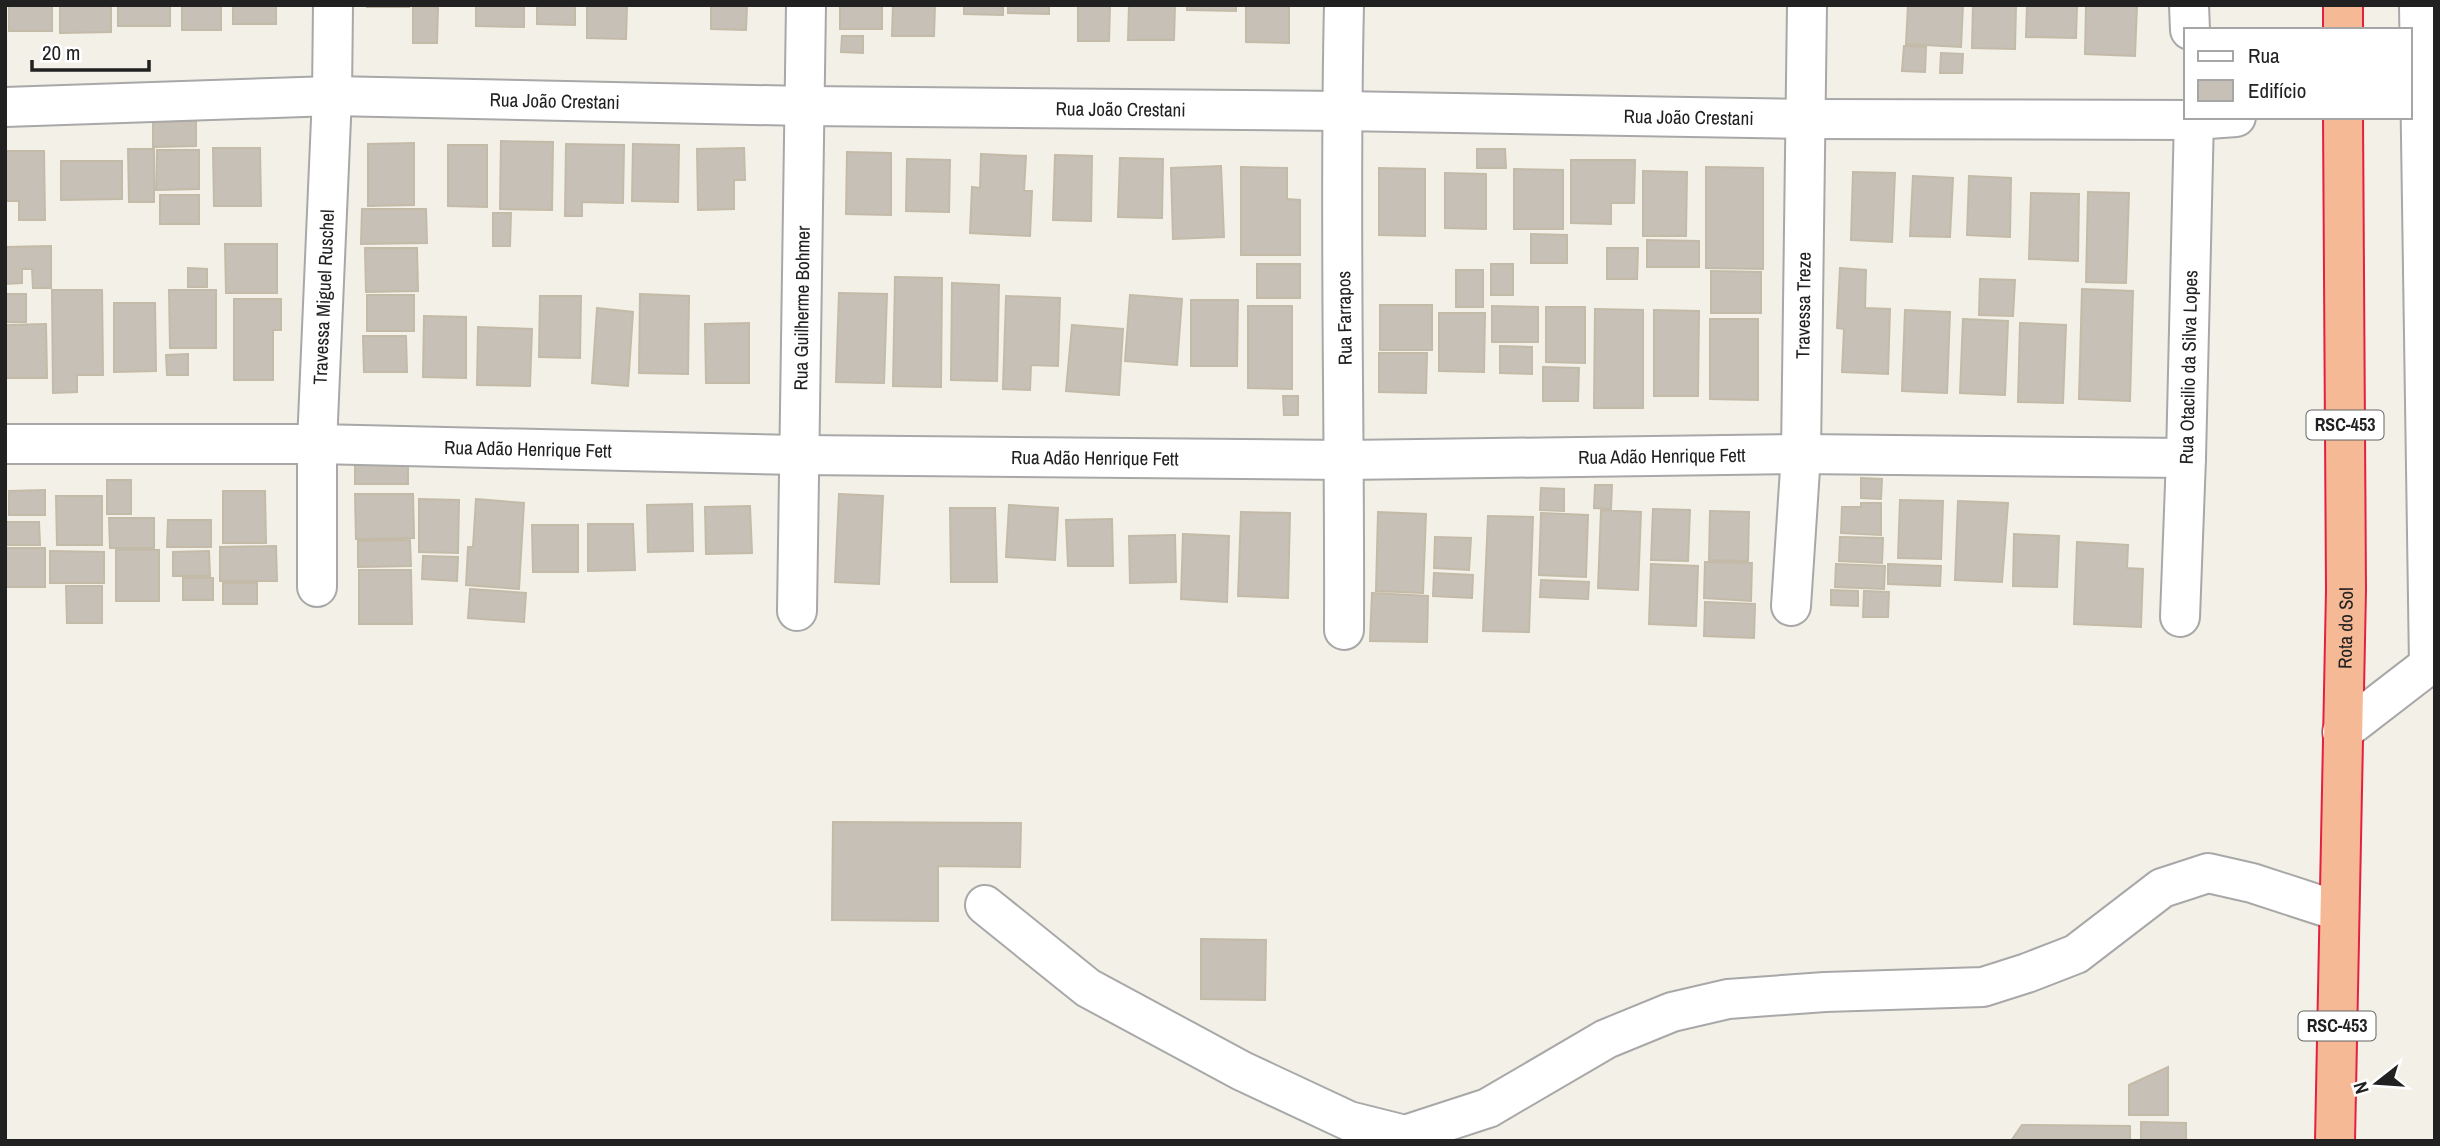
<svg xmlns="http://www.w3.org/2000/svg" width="2440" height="1146" viewBox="0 0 2440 1146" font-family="'Archivo Narrow',sans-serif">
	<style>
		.building { fill: #c7c0b6; stroke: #c4baa8; stroke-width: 2 }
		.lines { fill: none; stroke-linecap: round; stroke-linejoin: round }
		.minor-casing { stroke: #a8a8a8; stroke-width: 42 }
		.tertiary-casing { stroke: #a8a8a8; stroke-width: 42 }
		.trunk-casing { stroke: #e42040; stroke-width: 42 }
		.minor { stroke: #fff; stroke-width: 38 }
		.tertiary { stroke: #fff; stroke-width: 38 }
		.trunk { stroke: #f6b996; stroke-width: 38 }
		.labels { text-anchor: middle; stroke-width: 5; stroke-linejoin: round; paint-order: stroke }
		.shield { fill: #fff; stroke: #646464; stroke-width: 2 }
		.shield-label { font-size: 18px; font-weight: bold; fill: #212121 }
		.street-label { font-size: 19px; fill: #212121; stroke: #fff }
	</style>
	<rect width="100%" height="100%" fill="#f2f0e7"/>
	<path class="building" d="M9 5H52V31H9Z
		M60 5H111V32L60 33Z
		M118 5H170V26H118Z
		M182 5H221V30H182Z
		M233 5H276V24H233Z
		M367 5H409V7H367Z
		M476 5H524V27L476 26Z
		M537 5H575V25L537 24Z
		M587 5H627L626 39 587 38Z
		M711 5H747L746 30 711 29Z
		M840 5H882V29H840Z
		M893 5H935L934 36H892Z
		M964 5H1003V15L964 14Z
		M1008 5H1049V14L1008 13Z
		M1078 5H1110L1109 41H1078Z
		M1129 5H1175L1174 40H1128Z
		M1187 5H1236V11L1187 10Z
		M1246 5H1289V43L1246 42Z
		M1908 5H1963L1961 47 1906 44Z
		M1973 5H2016L2015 49 1972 48Z
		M2027 5H2077L2076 38 2026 37Z
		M2086 5H2137L2135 56 2085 54Z
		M413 7H438L437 43H413Z
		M842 36H863V53L841 52Z
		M1904 46 1926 47 1925 72 1902 71Z
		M1941 53 1963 54 1962 73H1940Z
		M196 121V146L153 147V122Z
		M501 141 553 142 552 210 500 209Z
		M414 143V205L368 206V144Z
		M566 144 624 145 623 203 582 202V216H565Z
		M633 144 679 145 678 202 632 201Z
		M448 145H487V207L448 206Z
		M213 148H260L261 206H214Z
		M744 148 745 180H734V209L698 210 697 149Z
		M128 149H154V202H129Z
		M1477 149H1505L1506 168H1477Z
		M157 150H199V189L156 190Z
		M5 151H44L45 220H19V201H5Z
		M847 152 891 153V215L846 214Z
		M981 154 1026 156 1024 191H1032L1030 236 970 233 972 187 980 188Z
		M1055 155 1092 156 1091 221 1053 220Z
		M1120 158 1163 159 1162 218 1118 217Z
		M907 159 950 160 949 212 906 211Z
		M1571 160H1635L1634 203H1611V224L1571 223Z
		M61 161H122V199L61 200Z
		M1221 166 1224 237 1173 239 1171 168Z
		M1241 167 1287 168V199L1300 200V255H1241Z
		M1706 167 1763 168V269L1706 268Z
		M1379 168 1425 169V236L1379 235Z
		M1514 169 1563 170V229H1514Z
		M1643 171 1687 172 1686 236H1643Z
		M1853 172 1895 173 1892 242 1851 240Z
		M1445 173 1486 174V229L1445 228Z
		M1913 176 1953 178 1950 237 1910 236Z
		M1969 176 2011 178 2010 237 1967 235Z
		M2088 192 2129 193 2126 283 2086 282Z
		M2031 193 2079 194 2078 261 2029 259Z
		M160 195H199V224H160Z
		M362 209H426L427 243 361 244Z
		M493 213H511L510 246H493Z
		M1531 234 1567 235V263H1531Z
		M1647 240 1699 241V267H1647Z
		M225 244H277V293H226Z
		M51 246V288H33L32 269H22V283L5 284V247Z
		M365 248H417L418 291 366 292Z
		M1607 248H1638L1637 279H1607Z
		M1257 264H1300V298H1257Z
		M1491 264H1513V295H1491Z
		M188 268 207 269V287H188Z
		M1840 268 1866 270 1865 308 1890 309 1888 374 1842 372 1844 329 1837 328Z
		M1456 270H1483V307H1456Z
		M1711 271 1761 272V313H1711Z
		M895 277 942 278 941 387 893 386Z
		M1980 279 2015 280 2013 316 1979 315Z
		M952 283 999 285 997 381 951 380Z
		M2082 289 2133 291 2130 401 2079 399Z
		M52 290H102L103 375H77V392L53 393Z
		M169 290H216V348H170Z
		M839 293 887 294 884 383 836 382Z
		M5 294H26V322H5Z
		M640 294 689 296 688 374 639 373Z
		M367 295H414V331H367Z
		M1130 295 1182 299 1177 365 1125 361Z
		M540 296H581L580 358 539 357Z
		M1006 296 1060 298 1058 366 1031 365 1030 390 1003 389Z
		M234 299H281V330H273V380H234Z
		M1191 300H1238L1237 366H1191Z
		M114 303H155L156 371 114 372Z
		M1380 305H1432V350H1380Z
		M1248 306H1292V389L1248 388Z
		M1492 306 1538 307V342H1492Z
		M1546 307H1585V363L1546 362Z
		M597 308 633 312 628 386 592 383Z
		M1595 309 1643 310V408H1594Z
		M1654 310 1699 311 1698 396H1654Z
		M1905 310 1950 312 1947 393 1902 391Z
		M1439 313H1485L1484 372 1439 371Z
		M424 316 466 317V378L423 377Z
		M1710 319H1758V400L1710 399Z
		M1963 319 2008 321 2005 395 1960 393Z
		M749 323V383H706L705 324Z
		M2020 323 2066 325 2063 403 2018 402Z
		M46 324 47 378H5V325Z
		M1072 325 1123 329 1119 395 1066 391Z
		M478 327 532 329 530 386 477 385Z
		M363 336H406L407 372H364Z
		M1500 346 1532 347V374L1500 373Z
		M1379 353H1427L1426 393 1379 392Z
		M188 354V375H167L166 355Z
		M1543 367 1579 368 1578 401H1543Z
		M1283 396H1298V415H1284Z
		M355 464H408V484H355Z
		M1861 478 1882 479 1881 499 1861 498Z
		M107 480H131V514H107Z
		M1595 485H1612L1611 509 1594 508Z
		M1541 488 1564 489V511L1540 510Z
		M45 490V515H9V491Z
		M223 491H265L266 543H223Z
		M355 494H413L414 538 356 539Z
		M839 494 883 496 879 584 835 582Z
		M56 496H102V545H57Z
		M419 499 459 500 458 553 419 552Z
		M476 499 524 503 519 589 466 585 468 547H473Z
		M1900 500 1943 501 1941 559 1898 558Z
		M1958 501 2008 503 2002 582 1955 580Z
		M1861 503H1881V535L1841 533 1842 507H1861Z
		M692 504 693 551 648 552 647 505Z
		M1009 505 1058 508 1055 560 1006 557Z
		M750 506 752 553 706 554 705 507Z
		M950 508H995L997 582H951Z
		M1653 509 1690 510 1688 561 1651 560Z
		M1601 510 1641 512 1638 590 1598 588Z
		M1710 511 1749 512 1748 561 1709 560Z
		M1241 512 1290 513 1288 598 1238 596Z
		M1378 512 1426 514 1423 593 1376 591Z
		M1541 513 1588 515 1586 577 1539 575Z
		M1488 516 1533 517 1529 632 1483 631Z
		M109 518H154V548H110Z
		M1112 519 1113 566H1068L1066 520Z
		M168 520H211V547H167Z
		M5 522H39L40 545H5Z
		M588 524H633L635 570 588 571Z
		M532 525H578V572H533Z
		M1183 534 1229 536 1227 602 1181 599Z
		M2014 534 2059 536 2057 587 2013 586Z
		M1175 535 1176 582 1130 583 1129 536Z
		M1435 537 1471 538 1469 570 1434 568Z
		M1840 537 1883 538 1882 563 1839 561Z
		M410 540 411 566 358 567V541Z
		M2077 542 2128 545 2127 568 2143 569 2141 627 2074 624Z
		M276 546 277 581H220V547Z
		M5 548H45V587H5Z
		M116 550H159V601H116Z
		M50 551 104 552V583H50Z
		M209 551 210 576H173V552Z
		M423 556 458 557 457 581 422 579Z
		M1705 562 1752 563 1751 601 1704 598Z
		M1651 564 1698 566 1696 626 1649 624Z
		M1836 564 1885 566 1884 589 1835 587Z
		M1888 564 1941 566 1940 586 1888 584Z
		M359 570H411L412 624H359Z
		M1434 573 1473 575 1472 598 1433 596Z
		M183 578H213V600H183Z
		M1541 580 1589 582 1588 599 1540 597Z
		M223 583H257V604H223Z
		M66 586H102V623H67Z
		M470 589 526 593 524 622 468 618Z
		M1831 590 1858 591V606L1831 605Z
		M1864 591 1889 592 1888 617H1863Z
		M1372 593 1428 596 1427 642 1370 641Z
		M1705 602 1755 604 1754 638 1704 636Z
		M833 822 1021 823 1020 867 938 866V921L832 920Z
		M1201 939 1266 940 1265 1000 1201 999Z
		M2168 1067V1115H2129V1085Z
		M2141 1122 2186 1123V1141H2141Z
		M2022 1125 2130 1126V1141H2011Z"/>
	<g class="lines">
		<defs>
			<g id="minor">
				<path d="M2189 5 2190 30"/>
				<path id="s1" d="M5 444H317L799 455 1345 460 1801 454 2186 458"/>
				<path id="s2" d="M317 587V444L332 96 333 5"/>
				<path id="s3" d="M1791 606 1801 454 1807 5"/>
				<path id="s4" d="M797 611 806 5"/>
				<path id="s5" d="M2180 617 2186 458 2194 117"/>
				<path d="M1344 630C1345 422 1339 213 1344 5"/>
				<path d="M985 905 1088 988 1242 1071 1349 1121 1405 1135 1488 1108 1606 1039 1672 1012 1728 999 1825 992 1983 987 2027 973 2076 954 2162 888 2208 873 2252 883 2338 911"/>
			</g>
			<g id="tertiary">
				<path d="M2419 5 2429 665"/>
				<path id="s6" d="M5 107 332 96 805 106 1341 111 1806 119 2194 120 2236 117"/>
				<path d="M2342 732 2429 665"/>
			</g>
			<g id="trunk">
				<path d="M2343 30V5"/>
				<path id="s7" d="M2335 1141 2346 590 2343 117"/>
			</g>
		</defs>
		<use href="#minor" class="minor-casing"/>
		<use href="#tertiary" class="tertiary-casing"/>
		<use href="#trunk" class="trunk-casing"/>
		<use href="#minor" class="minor"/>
		<use href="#tertiary" class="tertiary"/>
		<use href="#trunk" class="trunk"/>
	</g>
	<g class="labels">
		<g class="shield">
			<rect x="2306.5" y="410.5" width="77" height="29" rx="5"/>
			<rect x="2298.5" y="1011.5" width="77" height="29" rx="5"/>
		</g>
		<g class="shield-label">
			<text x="2345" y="431">RSC-453</text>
			<text x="2337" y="1032">RSC-453</text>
		</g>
		<g class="street-label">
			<text dy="7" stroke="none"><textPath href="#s6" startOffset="550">Rua João Crestani</textPath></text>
			<text dy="7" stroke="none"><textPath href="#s6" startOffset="1116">Rua João Crestani</textPath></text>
			<text dy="7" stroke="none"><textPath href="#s6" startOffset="1684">Rua João Crestani</textPath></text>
			<text dy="7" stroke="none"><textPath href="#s2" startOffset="290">Travessa Miguel Ruschel</textPath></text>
			<text dy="7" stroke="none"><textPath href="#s3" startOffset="301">Travessa Treze</textPath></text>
			<text dy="7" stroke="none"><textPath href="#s4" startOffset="303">Rua Guilherme Bohmer</textPath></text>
			<text transform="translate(1344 318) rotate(-91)" y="7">Rua Farrapos</text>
			<text dy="7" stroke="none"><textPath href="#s5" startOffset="250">Rua Otacilio da Silva Lopes</textPath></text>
			<text dy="7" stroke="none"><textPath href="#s1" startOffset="523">Rua Adão Henrique Fett</textPath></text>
			<text dy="7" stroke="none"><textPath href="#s1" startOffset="1657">Rua Adão Henrique Fett</textPath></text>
			<text dy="7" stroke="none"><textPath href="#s1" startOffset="1090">Rua Adão Henrique Fett</textPath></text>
			<text dy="7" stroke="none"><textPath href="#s7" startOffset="513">Rota do Sol</textPath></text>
		</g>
	</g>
	<rect width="2440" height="1146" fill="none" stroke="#212121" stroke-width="14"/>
	<rect x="2184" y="28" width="228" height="91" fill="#ffffff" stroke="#a6a6a6" stroke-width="2"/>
	<rect x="2198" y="51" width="35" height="10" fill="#ffffff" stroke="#a6a6a6" stroke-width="2"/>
	<text x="2248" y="63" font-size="21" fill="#212121">Rua</text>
	<rect x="2198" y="80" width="35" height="21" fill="#c7c0b6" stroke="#a6a6a6" stroke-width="2"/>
	<text x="2248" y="98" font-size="21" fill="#212121">Edifício</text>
	<g transform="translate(2377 1083) rotate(253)" stroke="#ffffff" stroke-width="5" paint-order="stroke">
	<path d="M0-5L12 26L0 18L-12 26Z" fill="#212121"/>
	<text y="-10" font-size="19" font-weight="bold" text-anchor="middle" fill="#212121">N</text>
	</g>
	<path d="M32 60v10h117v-10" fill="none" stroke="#212121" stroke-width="3.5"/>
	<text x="42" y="60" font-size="21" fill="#212121" stroke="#ffffff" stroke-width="5" paint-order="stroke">20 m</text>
</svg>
